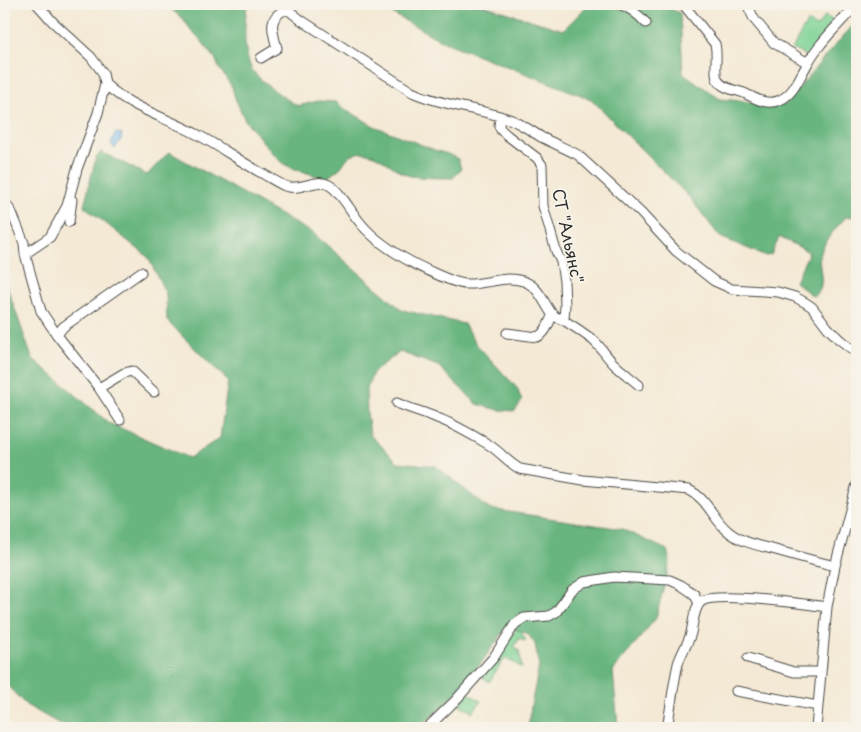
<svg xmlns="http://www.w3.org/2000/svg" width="861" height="732" viewBox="0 0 861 732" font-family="'Playpen Sans',sans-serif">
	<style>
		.green { fill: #7fd396; stroke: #557f60 }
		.forest { fill: #67b57f; stroke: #497055 }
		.water { fill: #77b7eb; stroke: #51718b }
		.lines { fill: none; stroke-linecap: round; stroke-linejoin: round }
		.minor-casing { stroke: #494844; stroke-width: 11 }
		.minor { stroke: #fff; stroke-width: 9 }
		.labels { text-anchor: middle; stroke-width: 4; stroke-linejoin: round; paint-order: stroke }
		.street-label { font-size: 16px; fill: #2b2b2b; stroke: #f7f3e8 }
	</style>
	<rect width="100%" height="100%" fill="#f7f3e8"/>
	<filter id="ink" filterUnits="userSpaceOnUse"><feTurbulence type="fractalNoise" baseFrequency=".02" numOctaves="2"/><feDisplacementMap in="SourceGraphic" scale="10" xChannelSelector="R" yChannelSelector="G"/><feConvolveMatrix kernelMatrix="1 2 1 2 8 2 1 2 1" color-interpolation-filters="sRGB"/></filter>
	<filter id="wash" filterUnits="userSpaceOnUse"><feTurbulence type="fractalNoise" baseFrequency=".0096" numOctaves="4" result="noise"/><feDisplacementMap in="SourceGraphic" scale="20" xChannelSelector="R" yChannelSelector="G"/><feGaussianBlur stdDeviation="1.12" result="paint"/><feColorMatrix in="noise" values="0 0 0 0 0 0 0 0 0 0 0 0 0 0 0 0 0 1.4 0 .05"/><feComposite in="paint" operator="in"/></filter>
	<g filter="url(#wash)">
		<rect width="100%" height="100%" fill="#f4e9d5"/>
		<path class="green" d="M825 16 833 20 808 57 792 49 807 22 817 27Z
			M523 626 522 634 525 637V641L520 638 514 646 518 649V651L519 650 522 668 506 658V657L505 658 489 682 481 676 518 627Z
			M467 692 481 701 473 712 460 705Z"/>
		<path class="forest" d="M165 4H247C245 23 243 40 248 59 249 62 250 67 252 70 262 83 284 98 298 106L318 101 336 102 345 109 374 126 437 151 448 154 458 159 461 169 453 178C443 178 415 178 407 175 389 168 374 145 351 155 347 157 344 163 341 167 336 171 331 175 326 179L292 168 282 163 274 155 245 120 235 98 232 87 219 68 215 58 199 38 191 30 184 20Z
			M375 4H480L563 30 589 4H660L680 13 683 73 720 99 785 105 828 53 857 21V216L846 217C836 228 826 238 821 252 815 267 830 286 813 296L795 282 809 252 779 237 771 255 766 256 720 237 690 198 591 99 442 41Z
			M101 152 147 175 169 152 314 234 402 310 464 324 476 344 517 388 522 401 515 411 499 410 477 404 438 366 400 352 374 371 366 390 367 412 370 435 398 462 436 466 489 509 622 529 667 550 670 561 656 618 613 671 618 728H528L531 706 539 666 535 644 528 634 516 629H506C491 647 479 668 464 685 450 701 434 715 418 728H67L26 705 4 682V278L32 358 109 423 189 458 220 438 228 381 167 321 166 294 148 257 84 206 96 157Z"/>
		<path class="water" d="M115 133 122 134 121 140 115 149 111 144Z"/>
	</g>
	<g filter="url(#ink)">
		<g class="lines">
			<defs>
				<path id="minor" d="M37 4 53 22 91 57 103 73 105 84C132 109 168 118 200 136 222 148 243 163 265 175 272 179 278 183 285 186 300 192 315 177 329 185 340 191 350 210 358 220 370 236 387 248 404 258 416 265 454 284 466 284 485 285 503 275 523 281 539 286 543 302 552 314 556 318 561 319 565 321 575 327 585 334 593 340 601 347 606 356 613 363 621 371 631 378 639 385
					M283 4 287 9 301 20 412 92C443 106 477 108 509 119 521 123 532 132 543 138 555 144 567 149 578 155L641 213 676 251 714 281 732 289 778 292 795 297 806 303 812 307 828 328 839 339 857 353
					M619 4C631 8 638 14 646 23
					M683 4 715 44C718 55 714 71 717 79 721 88 735 90 744 93 756 99 767 106 780 100 794 94 800 76 808 63 811 57 816 50 821 44 832 30 845 18 857 4
					M747 4 754 19 774 43 808 63
					M261 58 277 48C272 30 267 17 287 9
					M500 116 499 126 501 130 508 136 537 158 542 165 543 206 556 251 561 262 564 281 565 305 564 320
					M4 201 12 213 24 243 25 254 41 311 57 335 99 388 120 420
					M69 222 72 200
					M25 254 50 237 67 206 77 169 98 113 105 84
					M507 333 537 337C546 334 549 322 553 314
					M57 335 63 327 141 272
					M99 388 124 373 132 371 154 392
					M397 403C410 409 424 412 437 418 452 423 472 435 486 443 499 450 507 462 520 469L583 480 689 490C708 499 713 520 729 532 741 542 757 545 772 549 793 555 814 561 835 566
					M748 658 794 672H821
					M736 691 818 706
					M427 728 455 701 494 657 515 624 524 618 549 616 556 612 563 603 572 590 584 582 614 577 670 580 681 585 694 594 699 603
					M667 728C671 707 673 685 678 664 681 653 688 644 691 633 693 624 694 606 702 601 717 592 806 604 827 607
					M816 728 827 607 835 566 857 484"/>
			</defs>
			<use href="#minor" class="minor-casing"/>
			<use href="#minor" class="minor"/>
		</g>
	</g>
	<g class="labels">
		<g class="street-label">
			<text transform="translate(568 236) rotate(78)" y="6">СТ "Альянс"</text>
		</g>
	</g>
	<rect width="861" height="732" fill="none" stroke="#f7f3e8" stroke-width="20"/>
</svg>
